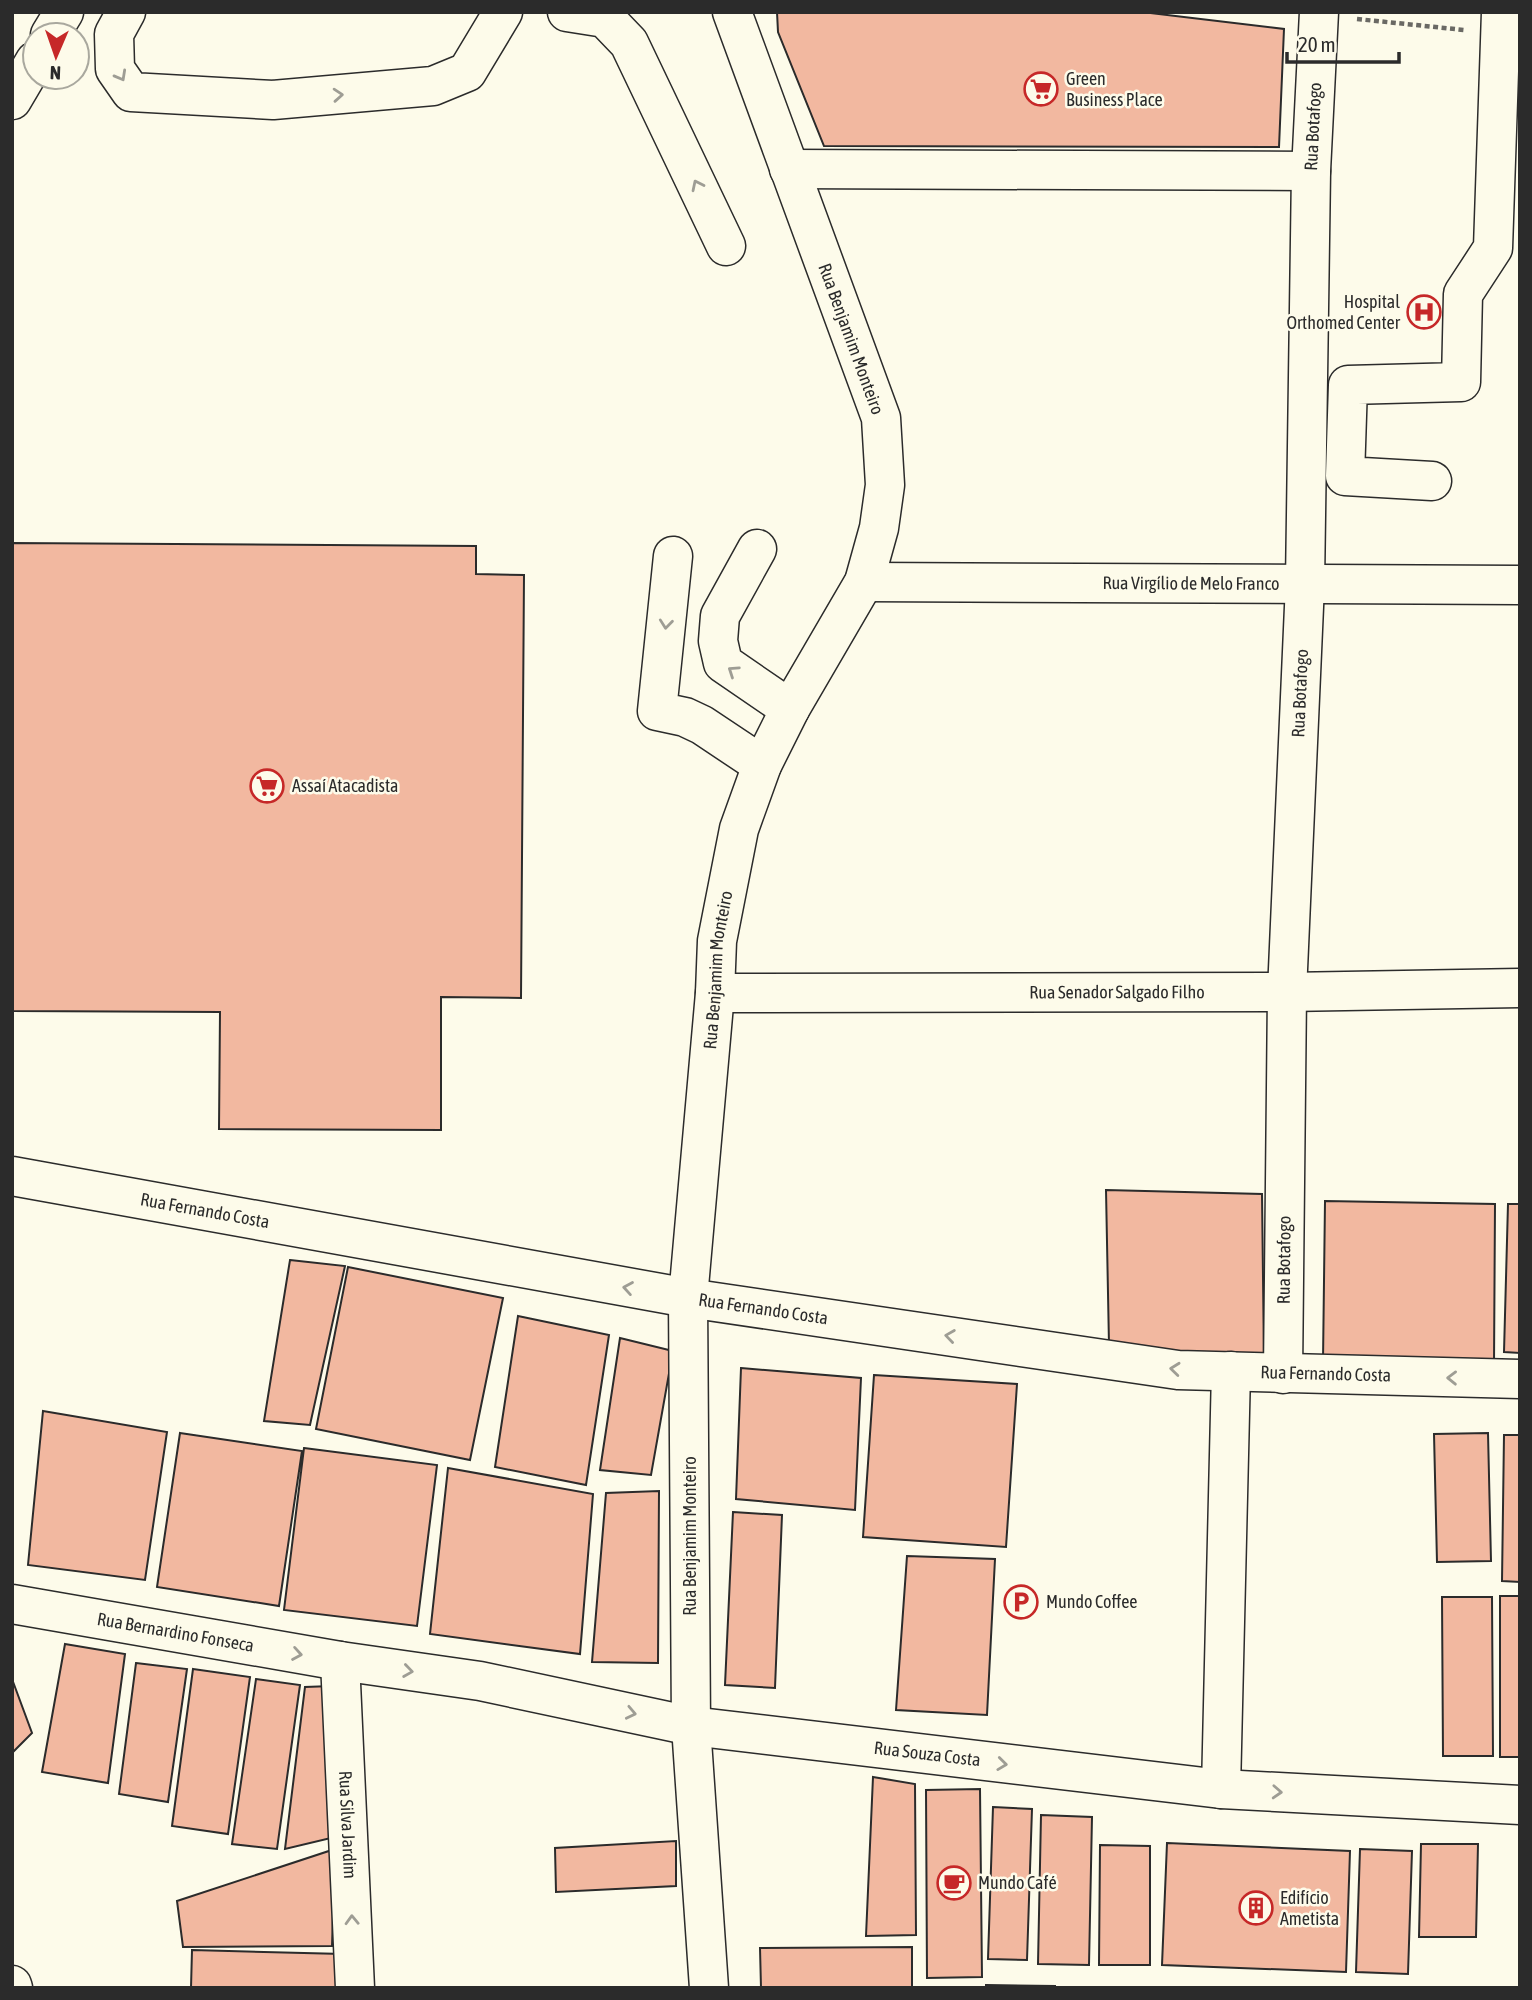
<svg xmlns="http://www.w3.org/2000/svg" width="1532" height="2000" viewBox="0 0 1532 2000" font-family="'Asap Condensed',sans-serif">
	<style>
		.building { fill: #f2b8a0; stroke: #2b2b2b; stroke-width: 2 }
		.lines { fill: none; stroke-linecap: round; stroke-linejoin: round }
		.minor-casing { stroke: #2b2b2b; stroke-width: 41 }
		.path { stroke: #6a6964; stroke-width: 4.5; stroke-dasharray: 5 3.5; stroke-linecap: butt }
		.minor { stroke: #fdfbea; stroke-width: 38 }
		.oneway { stroke: #9e9d94 }
		.labels { text-anchor: middle; stroke-width: 5; stroke-linejoin: round; paint-order: stroke }
		.poi-label { font-size: 18px; fill: #2b2b2b; stroke: #fdfbea; text-anchor: start }
		.street-label { font-size: 18px; fill: #2b2b2b; stroke: #fdfbea }
	</style>
	<rect width="100%" height="100%" fill="#fdfbea"/>
	<path class="building" d="M777 12H1142L1284 29 1279 147 824 146 778 32Z
		M12 543 476 546V574L524 575 521 998 441 997V1130L219 1129 220 1012 12 1011Z
		M1106 1190 1262 1194 1264 1360 1109 1345Z
		M1325 1201 1495 1204 1494 1364 1323 1361Z
		M1508 1204H1520V1353L1504 1352Z
		M290 1260 345 1266 310 1425 264 1421Z
		M348 1267 503 1298 470 1460 316 1429Z
		M518 1316 609 1335 586 1485 495 1467Z
		M620 1338 673 1351 651 1475 600 1470Z
		M741 1368 861 1378 855 1510 736 1499Z
		M874 1375 1017 1384 1006 1547 863 1537Z
		M43 1411 167 1432 145 1580 28 1565Z
		M180 1433 302 1451 279 1606 157 1587Z
		M1488 1433 1491 1561 1437 1562 1434 1434Z
		M1504 1435H1520V1582L1502 1581Z
		M304 1448 437 1465 417 1626 284 1610Z
		M448 1468 593 1494 580 1654 430 1634Z
		M659 1491 658 1663 592 1662 606 1493Z
		M733 1512 782 1515 775 1688 725 1685Z
		M907 1556 995 1559 987 1715 896 1710Z
		M1500 1596H1520V1757H1500Z
		M1442 1597H1492L1493 1756H1443Z
		M65 1644 125 1654 108 1783 42 1772Z
		M136 1663 187 1669 168 1802 119 1794Z
		M193 1669 250 1677 228 1834 172 1826Z
		M12 1679 32 1733 12 1753Z
		M256 1679 300 1685 277 1849 232 1844Z
		M332 1686 331 1838 285 1849 305 1687Z
		M873 1777 915 1784 916 1935 866 1936Z
		M980 1789 982 1977 927 1978 926 1790Z
		M993 1807 1032 1809 1027 1960 988 1959Z
		M1041 1815 1092 1817 1089 1965 1038 1964Z
		M676 1841V1886L556 1892 555 1848Z
		M1167 1843 1350 1851 1346 1972 1162 1965Z
		M1421 1844H1478L1476 1937H1419Z
		M1100 1845 1150 1846V1965H1099Z
		M335 1849 332 1946 183 1947 177 1901Z
		M1360 1849 1412 1851 1408 1974 1356 1972Z
		M912 1947V1988H761L760 1948Z
		M192 1950 343 1954 342 1988H191Z
		M986 1985 1055 1986V1988H986Z"/>
	<g class="lines">
		<defs>
			<g id="minor">
				<path d="M126 12 114 34 115 69 131 92 273 100 433 86 467 72 503 12"/>
				<path d="M567 12 605 18 629 43 726 246"/>
				<path d="M50 35 64 12"/>
				<path d="M12 100 35 61"/>
				<path d="M789 169 1311 171"/>
				<path d="M1432 481 1345 476 1348 385 1461 382 1463 294 1493 248 1501 12"/>
				<path d="M757 549 720 616 718 641 723 663 790 709"/>
				<path d="M673 556 657 711 685 717 702 725 762 765"/>
				<path id="s1" d="M864 582 1520 585"/>
				<path id="s2" d="M715 993 1287 992 1520 988"/>
				<path id="s3" d="M12 1176 688 1298 1178 1370 1520 1379"/>
				<path id="s4" d="M1283 1374 1287 992 1305 584 1311 171 1319 12"/>
				<path id="s5" d="M12 1604 340 1661 480 1681 691 1726 1221 1789 1520 1805"/>
				<path id="s6" d="M340 1661 355 1988"/>
				<path d="M1221 1789 1231 1371"/>
				<path d="M12 1985 13 1988"/>
				<path id="s7" d="M709 1988 691 1726 688 1298 715 993 717 941 739 829 762 765 790 709 864 582 879 528 885 485 881 418 732 12"/>
			</g>
		</defs>
		<use href="#minor" class="minor-casing"/>
		<path class="path" d="M1357 19 1464 30"/>
		<use href="#minor" class="minor"/>
	</g>
	<defs><path id="oneway-chevron" d="M-2-3.5L2.5 0L-2 3.5" fill="none" stroke-width="1.6" stroke-linecap="round" stroke-linejoin="round" transform="scale(1.75)"/></defs>
	<g class="oneway">
		<use href="#oneway-chevron" transform="translate(121 76) rotate(61)"/>
		<use href="#oneway-chevron" transform="translate(338 95) rotate(-4)"/>
		<use href="#oneway-chevron" transform="translate(697 185) rotate(-116)"/>
		<use href="#oneway-chevron" transform="translate(666 624) rotate(96)"/>
		<use href="#oneway-chevron" transform="translate(733 671) rotate(-146)"/>
		<use href="#oneway-chevron" transform="translate(628 1288) rotate(-170)"/>
		<use href="#oneway-chevron" transform="translate(950 1336) rotate(-172)"/>
		<use href="#oneway-chevron" transform="translate(1175 1369) rotate(-174)"/>
		<use href="#oneway-chevron" transform="translate(1452 1378) rotate(-179)"/>
		<use href="#oneway-chevron" transform="translate(297 1654) rotate(10)"/>
		<use href="#oneway-chevron" transform="translate(408 1671) rotate(8)"/>
		<use href="#oneway-chevron" transform="translate(631 1713) rotate(12)"/>
		<use href="#oneway-chevron" transform="translate(1002 1764) rotate(7)"/>
		<use href="#oneway-chevron" transform="translate(1277 1792) rotate(3)"/>
		<use href="#oneway-chevron" transform="translate(352 1920) rotate(-92)"/>
	</g>
	<defs>
		<symbol id="supermarket-ring" viewBox="-11 -11 22 22"><circle r="9.5" fill="#fdfbea" stroke="#c62828" stroke-width="1.5"/><path d="M-6-5.5h2.5l.6 2H6L4.5 2H-2.5L-4.4-4H-6ZM-1.5 3.2a1.3 1.3 0 1 0 .1 0ZM3 3.2a1.3 1.3 0 1 0 .1 0Z" fill="#c62828"/></symbol>
		<symbol id="hospital-ring" viewBox="-11 -11 22 22"><circle r="9.5" fill="#fdfbea" stroke="#c62828" stroke-width="1.5"/><path d="M-5-5h3v3.5h4V-5h3V5h-3V1.5h-4V5h-3Z" fill="#c62828"/></symbol>
		<symbol id="parking-ring" viewBox="-11 -11 22 22"><circle r="9.5" fill="#fdfbea" stroke="#c62828" stroke-width="1.5"/><path d="M-3.5-5.5H1a3.5 3.5 0 0 1 0 7H-1V5.5H-3.5ZM-1-3.4V-.6H.8a1.4 1.4 0 0 0 0-2.8Z" fill="#c62828"/></symbol>
		<symbol id="cafe-ring" viewBox="-11 -11 22 22"><circle r="9.5" fill="#fdfbea" stroke="#c62828" stroke-width="1.5"/><path d="M-5.5-4.5H6V0H3Q3 3.5 0 3.5H-2.5Q-5.5 3.5-5.5 0ZM3-3.2v2h1.7v-2ZM-6 4.5H4V6H-6Z" fill="#c62828"/></symbol>
		<symbol id="building-ring" viewBox="-11 -11 22 22"><circle r="9.5" fill="#fdfbea" stroke="#c62828" stroke-width="1.5"/><path d="M-4-6H4V6H1V3H-1V6H-4ZM-2.5-4.3h1.7v1.8h-1.7ZM.8-4.3h1.7v1.8H.8ZM-2.5-1h1.7V.8h-1.7ZM.8-1h1.7V.8H.8Z" fill="#c62828"/></symbol>
	</defs>
	<g fill-rule="evenodd">
		<use href="#supermarket-ring" x="1022" y="70" width="38" height="38"/>
		<use href="#hospital-ring" x="1405" y="293" width="38" height="38"/>
		<use href="#supermarket-ring" x="248" y="767" width="38" height="38"/>
		<use href="#parking-ring" x="1002" y="1583" width="38" height="38"/>
		<use href="#cafe-ring" x="935" y="1864" width="38" height="38"/>
		<use href="#building-ring" x="1237" y="1889" width="38" height="38"/>
	</g>
	<g class="labels">
		<g class="poi-label">
			<text x="1066" y="85">Green<tspan x="1066" dy="21">Business Place</tspan></text>
			<text x="1400" y="308" text-anchor="end">Hospital<tspan x="1400" dy="21">Orthomed Center</tspan></text>
			<text x="292" y="792">Assaí Atacadista</text>
			<text x="1046" y="1608">Mundo Coffee</text>
			<text x="978" y="1889">Mundo Café</text>
			<text x="1280" y="1904">Edifício<tspan x="1280" dy="21">Ametista</tspan></text>
		</g>
		<g class="street-label">
			<text dy="6" stroke="none"><textPath href="#s4" startOffset="1248">Rua Botafogo</textPath></text>
			<text transform="translate(851 339) rotate(70)" y="6">Rua Benjamim Monteiro</text>
			<text dy="6" stroke="none"><textPath href="#s1" startOffset="327">Rua Virgílio de Melo Franco</textPath></text>
			<text dy="6" stroke="none"><textPath href="#s4" startOffset="681">Rua Botafogo</textPath></text>
			<text dy="6" stroke="none"><textPath href="#s7" startOffset="1020">Rua Benjamim Monteiro</textPath></text>
			<text dy="6" stroke="none"><textPath href="#s2" startOffset="402">Rua Senador Salgado Filho</textPath></text>
			<text dy="6" stroke="none"><textPath href="#s3" startOffset="196">Rua Fernando Costa</textPath></text>
			<text dy="6" stroke="none"><textPath href="#s4" startOffset="114">Rua Botafogo</textPath></text>
			<text dy="6" stroke="none"><textPath href="#s3" startOffset="763">Rua Fernando Costa</textPath></text>
			<text dy="6" stroke="none"><textPath href="#s3" startOffset="1330">Rua Fernando Costa</textPath></text>
			<text transform="translate(690 1536) rotate(-90)" y="6">Rua Benjamim Monteiro</text>
			<text dy="6" stroke="none"><textPath href="#s5" startOffset="166">Rua Bernardino Fonseca</textPath></text>
			<text dy="6" stroke="none"><textPath href="#s5" startOffset="928">Rua Souza Costa</textPath></text>
			<text dy="6" stroke="none"><textPath href="#s6" startOffset="164">Rua Silva Jardim</textPath></text>
		</g>
	</g>
	<rect width="1532" height="2000" fill="none" stroke="#2b2b2b" stroke-width="28"/>
	<g transform="translate(56 56) rotate(182)"><circle r="33" fill="#fdfbea" stroke="#a9a89e" stroke-width="2"/>
	<path d="M0-5L12 26L0 18L-12 26Z" fill="#c62828"/>
	<text y="-10" font-size="19" font-weight="bold" text-anchor="middle" fill="#2b2b2b">N</text>
	</g>
	<path d="M1287 52v10h112v-10" fill="none" stroke="#2b2b2b" stroke-width="3.5"/>
	<text x="1298" y="52" font-size="21" fill="#2b2b2b" stroke="#fdfbea" stroke-width="5" paint-order="stroke">20 m</text>
</svg>
